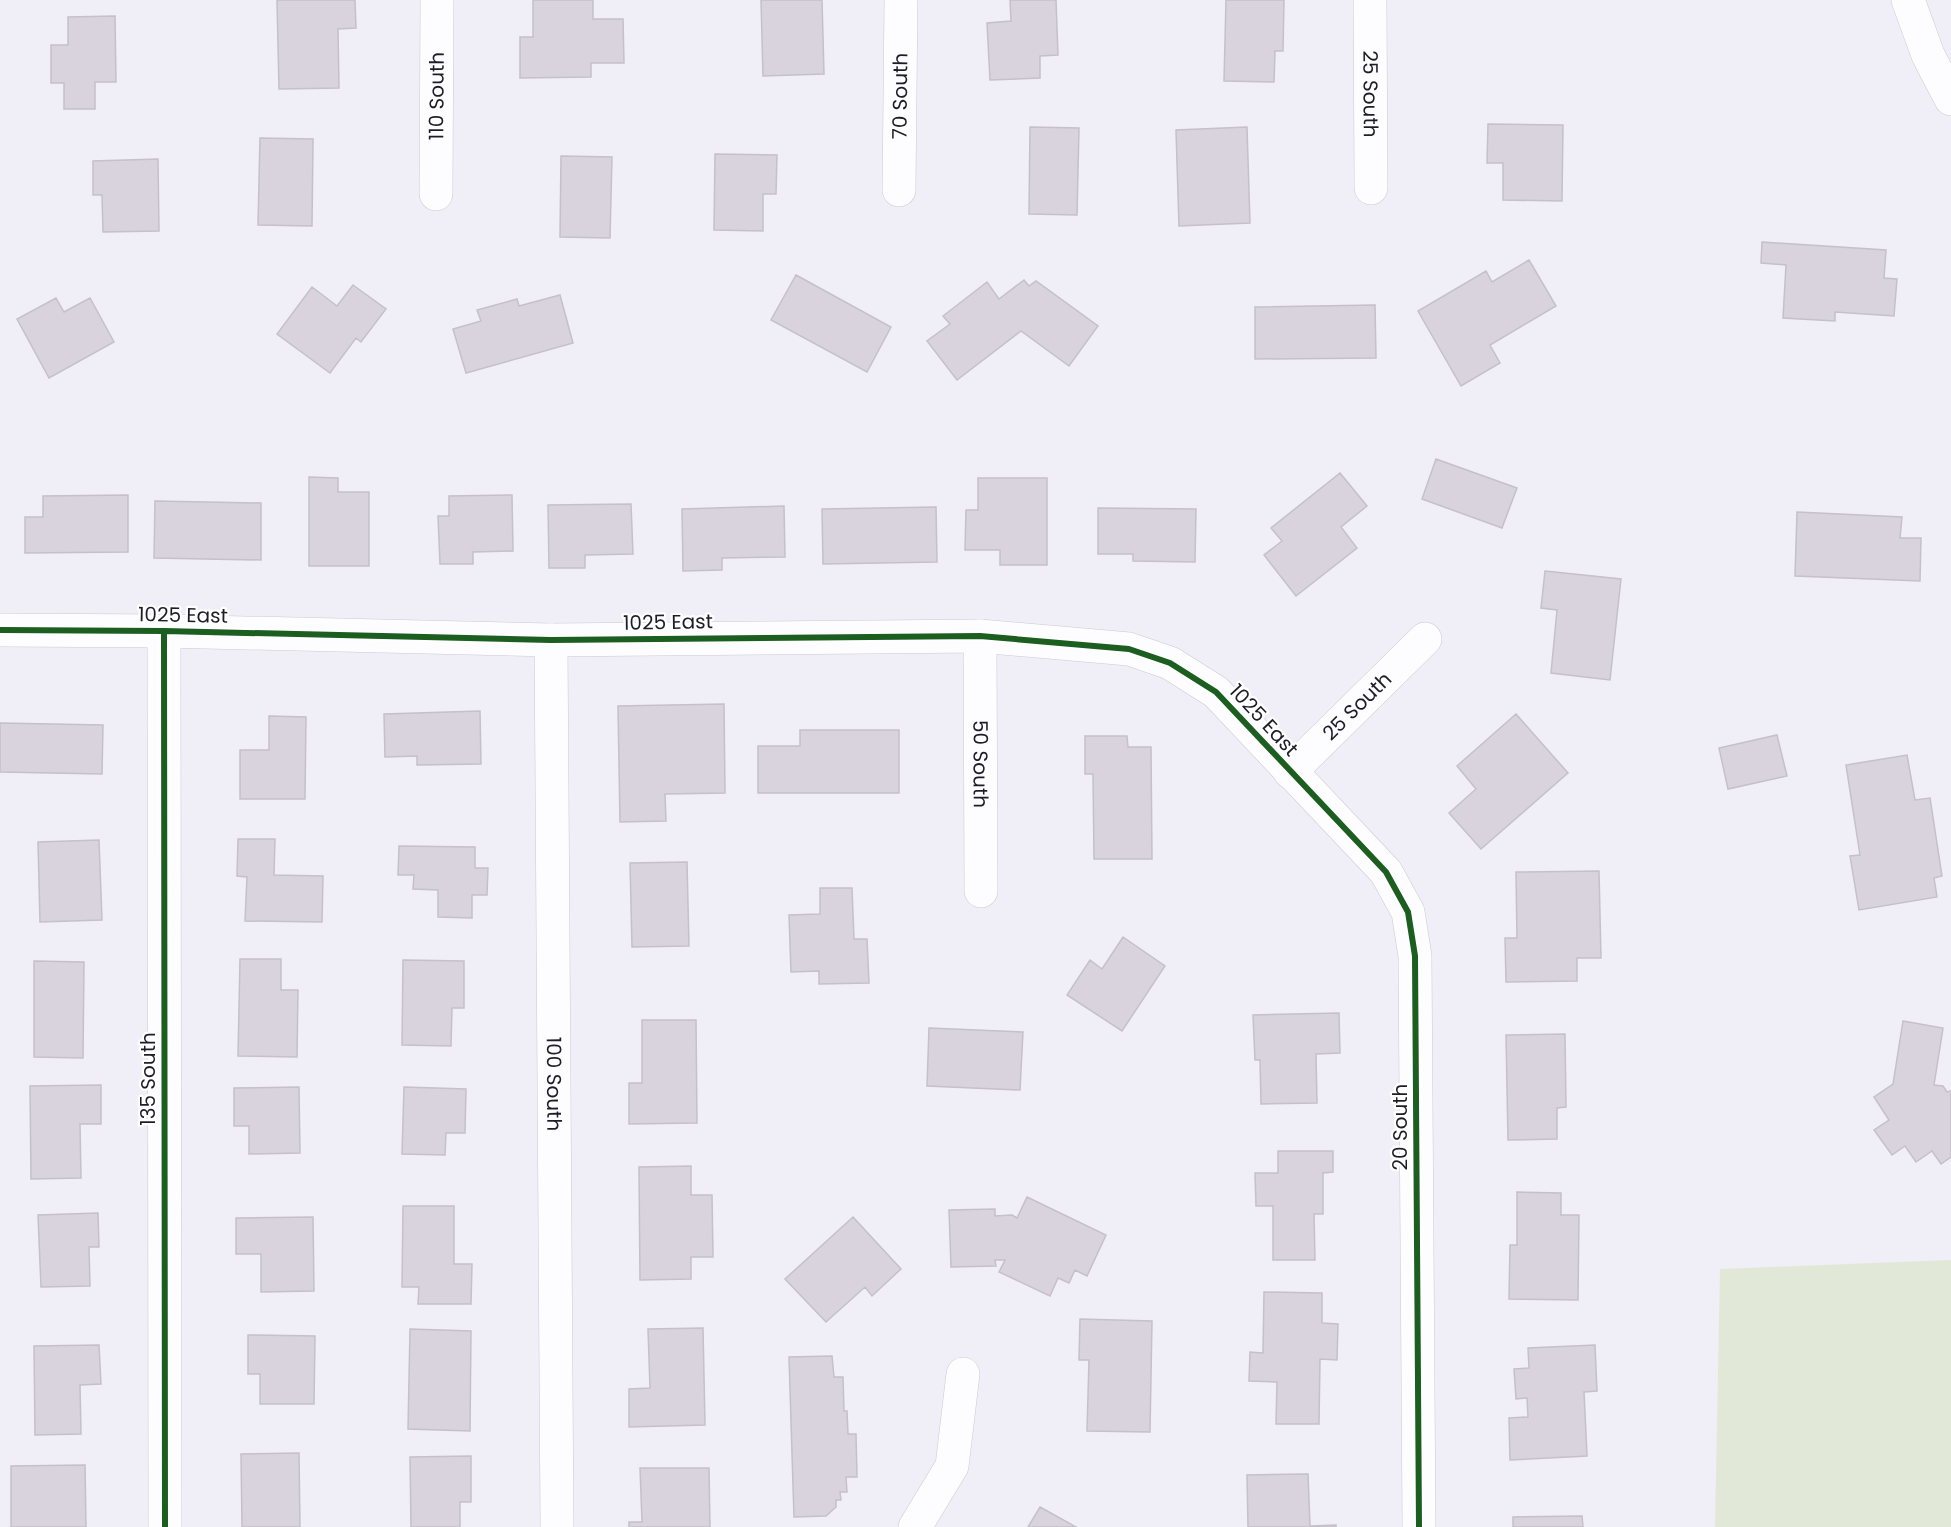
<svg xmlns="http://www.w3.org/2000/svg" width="1951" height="1527" viewBox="0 0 1951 1527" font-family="Poppins,sans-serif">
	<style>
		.green { fill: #e2e8d7 }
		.building { fill: #d8d3dc; stroke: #c5c0c9; stroke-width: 1.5 }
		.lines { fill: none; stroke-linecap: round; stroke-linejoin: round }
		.street-casing { stroke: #cbcad3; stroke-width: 34 }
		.street { stroke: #fdfcfe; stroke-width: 33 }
		.cycleway-casing { stroke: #fff; stroke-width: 10 }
		.cycleway { stroke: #1b5e20; stroke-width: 6 }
		.labels { text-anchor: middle; stroke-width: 4.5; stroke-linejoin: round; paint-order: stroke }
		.street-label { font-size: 20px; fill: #1d1c28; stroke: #fff }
	</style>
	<rect width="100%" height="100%" fill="#f0eef6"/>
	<path class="green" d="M1951 1260V1527H1715L1720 1269Z"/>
	<path class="building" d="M277 0H355L356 28 338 29 339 88 279 89Z
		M533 0H593V19H623L624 63H591V77L520 78V37H533Z
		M761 0H822L824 74 763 76Z
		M1010 0H1056L1058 55 1040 56V78L990 80 987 23 1011 21Z
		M1226 0H1284L1283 51H1275L1274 82 1224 81Z
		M115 16 116 82H95V109H64V83H51V45H68V17Z
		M1488 124 1563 125 1562 201 1503 200V163H1487Z
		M1030 127 1079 128 1077 215 1029 214Z
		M1247 127 1250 223 1179 226 1176 130Z
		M260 138 313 139 312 226 258 225Z
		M715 154 777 155 776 194H763V231L714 230Z
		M561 156 612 157 610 238 560 237Z
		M158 159 159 231 103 232 102 195H93V161Z
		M1762 242 1886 250 1884 278 1897 279 1894 316 1835 312V321L1783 318 1786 265 1761 263Z
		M1529 260 1556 306 1490 345 1500 363 1461 386 1418 311 1486 271 1492 282Z
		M796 275 891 327 867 372 771 320Z
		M1024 280 1029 286 1036 281 1098 326 1069 366 1021 331 957 380 927 341 950 324 943 316 987 282 999 299Z
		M353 285 386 309 361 342 356 338 330 373 277 334 312 287 337 306Z
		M560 295 573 343 466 373 453 329 481 321 477 310 517 299 519 306Z
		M56 298 64 312 90 298 114 342 49 378 17 319Z
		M1375 305 1376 358 1255 359V307Z
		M1436 459 1517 488 1502 528 1422 499Z
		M1340 473 1367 506 1341 527 1357 548 1296 596 1264 555 1282 541 1271 528Z
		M309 477 338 478V492H369V566H309Z
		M978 478H1047V565H1000V550H965L966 510H978Z
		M128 495V552L25 553V517H43V496Z
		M512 495 513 551 473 552V564H440L438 516H449V496Z
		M155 501 261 503V560L154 558Z
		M631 504 633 554 585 555V568H549L548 505Z
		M784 506 785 557 722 558V570L683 571 682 509Z
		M936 507 937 562 823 564 822 509Z
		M1098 508 1196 509 1195 562 1133 561V554H1098Z
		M1797 512 1902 517 1900 538H1921L1920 581 1795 576Z
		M1545 571 1621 579 1610 680 1551 673 1557 610 1541 608Z
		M724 704 725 793 665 794 666 821 620 822 618 706Z
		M480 711 481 764 417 765V756L385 757 384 714Z
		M1516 714 1568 773 1481 849 1449 813 1476 789 1457 766Z
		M269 716 306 717 305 799H240V750H269Z
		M0 723 103 725 102 774 0 772Z
		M800 730H899V793H758V746H800Z
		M1777 735 1787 776 1728 789 1719 748Z
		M1085 736H1127L1128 747H1151L1152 859H1094L1093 774H1085Z
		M1907 755 1915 800 1930 798 1942 876 1934 878 1937 897 1859 910 1850 856 1860 855 1846 765Z
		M238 839H275L274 875 323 876 322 922 245 921 247 877 237 876Z
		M99 840 102 920 40 922 38 842Z
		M399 846 475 847V868H488L487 895H472V918L438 917V890L413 889 414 875H398Z
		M687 862 689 946 632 947 630 863Z
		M1599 871 1601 958H1577V981L1506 982 1505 938H1517L1516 872Z
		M820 888H852L854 939H867L869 983 819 984V971L791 972 789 915 820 914Z
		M1123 937 1165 966 1122 1031 1067 995 1090 960 1102 969Z
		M240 959H281V990H298L297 1057 238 1056Z
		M403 960 464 961V1008H452L451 1046 402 1045Z
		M34 961 84 962 83 1058 34 1057Z
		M1339 1013 1340 1053 1316 1054 1317 1103 1261 1104 1260 1060H1255L1253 1015Z
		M642 1020H696L697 1123 629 1124V1083H642Z
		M1903 1021 1943 1028 1934 1085 1943 1086 1947 1092 1951 1091V1157L1941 1164 1932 1151 1916 1162 1905 1146 1892 1155 1874 1130 1889 1120 1874 1097 1893 1084Z
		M929 1028 1023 1032 1020 1090 927 1086Z
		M1565 1034 1566 1107 1557 1108V1139L1508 1140 1506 1035Z
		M101 1085V1124H80L81 1178 31 1179 30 1086Z
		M299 1087 300 1153 249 1154V1126H234V1088Z
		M404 1087 466 1089 465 1133H446L445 1155 402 1154Z
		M1278 1151H1333V1172L1323 1173V1214H1314L1315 1260H1273V1206H1256L1255 1173H1278Z
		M691 1166V1195H712L713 1257H691V1279L640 1280 639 1167Z
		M1517 1192 1561 1193V1215H1579L1578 1300 1509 1299 1510 1245H1517Z
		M1027 1197 1106 1235 1087 1276 1075 1270 1069 1283 1058 1278 1050 1296 999 1272 1005 1260H995L996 1266 951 1267 949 1210 995 1209V1216L1012 1215 1017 1218Z
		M403 1206H454V1264H472L471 1304H418L419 1287H402Z
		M98 1213 99 1247H89L90 1286 41 1287 38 1215Z
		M313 1217 314 1291 261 1292V1254H236V1218Z
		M853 1217 901 1269 872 1296 865 1287 826 1322 785 1279Z
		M1264 1292 1322 1293V1323L1338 1324 1337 1360 1320 1359 1319 1424H1276L1277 1382 1249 1381 1250 1352 1263 1353Z
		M1080 1319 1152 1321 1150 1432 1087 1431 1089 1360H1079Z
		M703 1328 705 1425 629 1427V1389L650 1388 648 1329Z
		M410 1329 471 1331 470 1431 408 1429Z
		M248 1335 315 1336 314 1404H260V1374H248Z
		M99 1345 101 1384 80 1385 81 1434 35 1435 34 1346Z
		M1595 1345 1597 1391 1584 1392 1587 1456 1510 1460 1509 1418 1528 1417 1527 1398 1516 1399 1514 1369 1529 1368 1528 1348Z
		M832 1356 834 1377H843L844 1411H847L848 1434H856L857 1477H846L847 1492H840L841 1500H836V1507L826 1516 794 1517 789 1357Z
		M299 1453 300 1527H242L241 1454Z
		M471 1456V1502H460V1527H411L410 1457Z
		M85 1465 86 1527H11V1466Z
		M640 1468H709L710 1527H629V1522H642Z
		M1308 1474 1310 1526 1336 1525V1527H1248L1247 1475Z
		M1040 1507 1076 1527H1028Z
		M1582 1516 1583 1527H1513V1517Z"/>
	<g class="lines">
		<defs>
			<g id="street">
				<path id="s1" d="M1370 0 1371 188"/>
				<path d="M1908 0 1928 55 1951 99"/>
				<path id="s2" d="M899 190 901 0"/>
				<path id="s3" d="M436 194 437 0"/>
				<path d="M0 630 164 631 551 640 980 636 1129 649 1170 663 1216 692 1386 872 1408 912 1415 956 1419 1527"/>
				<path d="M164 631 165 1527"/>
				<path id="s4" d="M980 636 981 891"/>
				<path id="s5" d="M551 640 557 1527"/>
				<path id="s6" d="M1290 772 1425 639"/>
				<path d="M915 1527 952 1466 963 1374"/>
			</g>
		</defs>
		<use href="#street" class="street-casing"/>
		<use href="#street" class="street"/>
		<defs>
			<path id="cycleway" d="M0 630 164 631 551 640 980 636 1129 649 1170 663 1216 692 1386 872 1408 912 1415 956 1419 1527
				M164 631 165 1527"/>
		</defs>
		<use href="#cycleway" class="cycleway-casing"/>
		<use href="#cycleway" class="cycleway"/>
	</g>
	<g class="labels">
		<g class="street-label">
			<text dy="7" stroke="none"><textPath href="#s1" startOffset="94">25 South</textPath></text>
			<text dy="7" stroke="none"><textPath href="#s2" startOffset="94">70 South</textPath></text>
			<text dy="7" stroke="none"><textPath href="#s3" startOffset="98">110 South</textPath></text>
			<text transform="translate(183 615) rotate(1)" y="7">1025 East</text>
			<text transform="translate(668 622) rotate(-1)" y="7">1025 East</text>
			<text dy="7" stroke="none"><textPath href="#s6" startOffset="94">25 South</textPath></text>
			<text transform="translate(1264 720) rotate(47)" y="7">1025 East</text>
			<text dy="7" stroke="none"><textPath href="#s4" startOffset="128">50 South</textPath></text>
			<text transform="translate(148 1079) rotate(-90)" y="7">135 South</text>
			<text dy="7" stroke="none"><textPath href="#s5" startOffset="444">100 South</textPath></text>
			<text transform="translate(1400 1127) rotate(-90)" y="7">20 South</text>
		</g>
	</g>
</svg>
